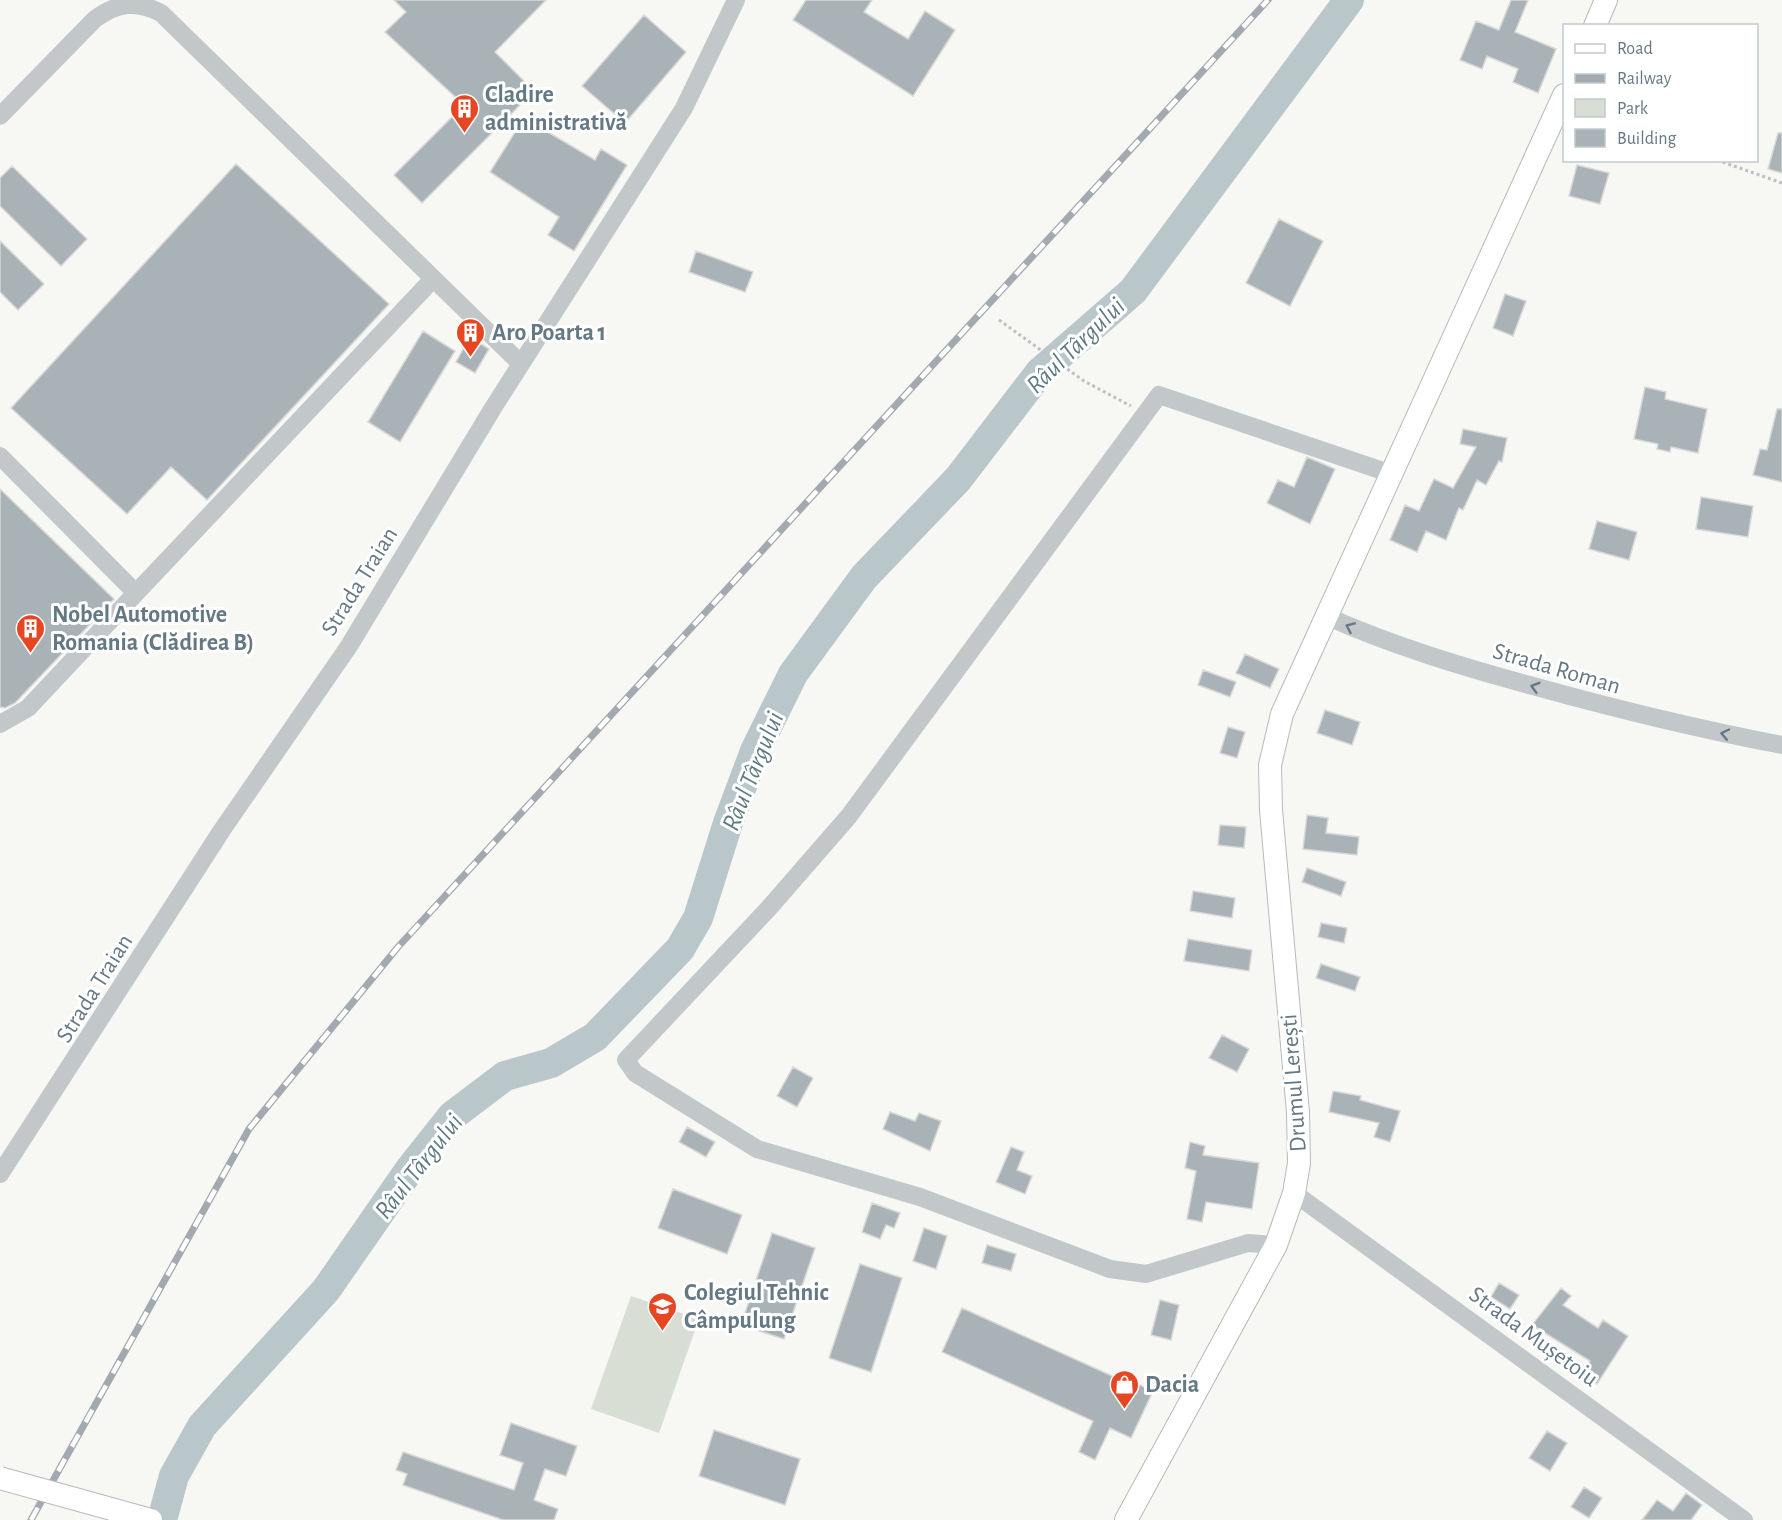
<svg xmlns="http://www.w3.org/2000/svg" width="1782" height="1520" viewBox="0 0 1782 1520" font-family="'Alegreya Sans',sans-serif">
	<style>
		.green { fill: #d8ded4 }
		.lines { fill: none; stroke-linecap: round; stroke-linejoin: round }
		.river { stroke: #bac7ca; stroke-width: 30 }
		.building { fill: #a8b2b7; stroke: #d8d8d6; stroke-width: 1.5 }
		.major-casing { stroke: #b5babd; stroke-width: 24 }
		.path { stroke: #bec0c2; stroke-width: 3; stroke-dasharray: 3 3; stroke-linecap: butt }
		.minor { stroke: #c2c7c9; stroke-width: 18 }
		.major { stroke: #fff; stroke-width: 22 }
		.rail-casing { stroke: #a2aaaf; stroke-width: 7 }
		.rail { stroke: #fff; stroke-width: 4.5; stroke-dasharray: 14; stroke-linecap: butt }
		.major-bridge-casing { stroke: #b5babd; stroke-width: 24; stroke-linecap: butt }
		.major-bridge { stroke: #fff; stroke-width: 22 }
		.oneway { stroke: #657985 }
		.labels { text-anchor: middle; stroke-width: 6; stroke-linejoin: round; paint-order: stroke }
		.poi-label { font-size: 24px; font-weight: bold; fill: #657985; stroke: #fff; text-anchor: start }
		.street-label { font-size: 24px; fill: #657985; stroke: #fff }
		.water-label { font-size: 26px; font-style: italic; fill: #617b82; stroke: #fff }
	</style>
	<rect width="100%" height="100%" fill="#f7f7f4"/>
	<path class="green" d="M631 1296 699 1319 659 1433 591 1409Z"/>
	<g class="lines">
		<path class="river" d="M162 1520 174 1476 202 1426 326 1290 410 1169 452 1116 505 1076 551 1063 595 1037 680 949 698 918 728 823 755 751 793 674 864 577 958 479 1040 372 1133 291 1349 0"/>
	</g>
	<path class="building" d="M394 0H546L495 52 534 91 422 203 394 175 464 105 385 32 406 12Z
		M806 0H872L864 12 908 39 925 11 955 30 913 96 793 20Z
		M1511 0H1528L1515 32 1556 49 1538 93 1513 82 1518 69 1487 56 1482 69 1460 60 1476 21 1499 30Z
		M644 15 686 52 625 123 582 86Z
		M524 118 595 160 601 149 627 165 574 251 548 235 559 217 490 172Z
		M1778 133H1782V173L1768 169Z
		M236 164 389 304 207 500 171 467 127 514 11 408Z
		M1577 165 1609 173 1600 204 1569 196Z
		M12 166 87 239 61 266 0 206V178Z
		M1279 219 1323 241 1290 306 1246 283Z
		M0 241 44 284 18 310 0 292Z
		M696 251 753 272 745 292 689 272Z
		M1505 294 1526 301 1513 336 1493 328Z
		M423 331 455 351 400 442 368 422Z
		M470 337 489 349 475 373 456 362Z
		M1645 387 1666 392 1665 399 1707 409 1698 453 1671 447 1670 452 1657 449 1658 444 1634 439Z
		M1777 409H1782V482L1753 475 1760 449 1767 450Z
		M1463 429 1507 438 1502 462 1499 461 1486 485 1477 480 1463 510 1459 508 1446 540 1426 531 1417 552 1390 540 1405 505 1419 511 1434 479 1453 488 1476 447 1460 444Z
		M1307 457 1335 469 1310 524 1267 503 1278 480 1294 487Z
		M0 489 114 599 15 703 5 708 0 707Z
		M1701 497 1753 506 1748 537 1696 529Z
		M1597 521 1637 532 1629 560 1589 549Z
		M1245 654 1279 669 1270 688 1236 673Z
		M1203 670 1236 682 1230 697 1198 685Z
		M1325 710 1360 722 1352 745 1317 733Z
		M1228 727 1245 732 1237 758 1220 753Z
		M1307 815 1328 818 1326 833 1359 837 1357 855 1303 849Z
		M1220 825 1246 827 1244 848 1218 845Z
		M1307 868 1346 882 1341 896 1302 882Z
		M1193 891 1235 898 1232 918 1190 911Z
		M1321 923 1347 928 1344 943 1318 937Z
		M1188 939 1252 950 1249 971 1184 961Z
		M1321 964 1360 977 1355 991 1316 978Z
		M1222 1035 1249 1049 1237 1072 1209 1058Z
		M793 1067 813 1078 797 1107 777 1096Z
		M1333 1091 1361 1096 1360 1100 1400 1111 1390 1142 1374 1137 1379 1123 1329 1112Z
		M890 1112 915 1121 919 1113 941 1121 930 1151 883 1129Z
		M687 1127 715 1142 706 1157 679 1142Z
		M1190 1142 1205 1146 1203 1155 1259 1163 1252 1209 1206 1202 1202 1222 1187 1219 1196 1171 1185 1168Z
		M1011 1147 1024 1152 1017 1170 1032 1176 1025 1194 996 1182Z
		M673 1189 742 1215 727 1254 658 1228Z
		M872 1203 900 1213 894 1228 886 1225 880 1239 862 1232Z
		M924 1228 947 1236 936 1269 913 1261Z
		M772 1233 815 1248 784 1339 741 1325Z
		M987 1245 1016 1254 1011 1271 982 1263Z
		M860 1264 902 1278 871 1372 829 1358Z
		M1499 1283 1519 1295 1510 1309 1491 1297Z
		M1561 1288 1571 1296 1563 1305 1598 1328 1603 1320 1628 1336 1597 1384 1581 1374 1590 1361 1532 1325Z
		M1160 1300 1179 1305 1171 1340 1151 1335Z
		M962 1308 1121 1380 1123 1377 1153 1391 1131 1438 1110 1428 1095 1460 1079 1452 1093 1421 942 1352Z
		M511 1423 577 1446 566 1476 545 1469 534 1500 558 1509 554 1520H503L403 1485 407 1474 396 1470 403 1452 514 1490 523 1463 500 1455Z
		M714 1430 800 1459 785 1505 699 1476Z
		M1547 1431 1567 1443 1550 1471 1529 1458Z
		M1584 1487 1602 1498 1589 1518 1571 1507Z
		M1686 1493 1702 1505 1691 1520H1642L1657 1500 1673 1511Z"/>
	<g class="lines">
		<defs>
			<path id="major" d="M1595 26 1606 0
				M1126 1520 1276 1245 1294 1193 1299 1163 1298 1112 1271 810 1270 765 1282 714 1564 95"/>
		</defs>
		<use href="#major" class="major-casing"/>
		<path class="path" d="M1717 160 1782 183
			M999 320 1084 381 1131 406"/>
		<path class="minor" d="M0 116 95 19C117 3 136 0 161 13L521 364
			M0 456 136 593 433 279
			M1326 616C1393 646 1463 667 1533 686 1616 709 1698 729 1782 745
			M0 724 28 708 136 593
			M0 1174 222 830 349 646 493 408 684 108 736 0
			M1294 1193 1744 1520
			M1276 1245 1248 1243 1146 1274 1110 1269 920 1197 757 1149 635 1073 626 1060 769 908 849 816 1159 395 1392 474"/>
		<use href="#major" class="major"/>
		<defs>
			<path id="rail" d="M31 1520 249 1129 398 947 1268 0"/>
		</defs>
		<use href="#rail" class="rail-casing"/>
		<use href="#rail" class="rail"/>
		<defs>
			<path id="major-bridge" d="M0 1478 151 1520"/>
		</defs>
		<use href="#major-bridge" class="major-bridge-casing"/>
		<use href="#major-bridge" class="major-bridge"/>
	</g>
	<defs><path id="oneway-chevron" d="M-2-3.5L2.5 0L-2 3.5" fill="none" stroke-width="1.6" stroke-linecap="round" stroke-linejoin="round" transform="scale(1.5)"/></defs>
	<g class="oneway">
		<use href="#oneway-chevron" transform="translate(1350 627) rotate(-156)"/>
		<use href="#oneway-chevron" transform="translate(1535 687) rotate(-164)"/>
		<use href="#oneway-chevron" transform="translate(1725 734) rotate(-168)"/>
	</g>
	<defs>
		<symbol id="building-pin" viewBox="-11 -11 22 30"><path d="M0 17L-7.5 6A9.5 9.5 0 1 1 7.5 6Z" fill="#e74623" stroke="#fff"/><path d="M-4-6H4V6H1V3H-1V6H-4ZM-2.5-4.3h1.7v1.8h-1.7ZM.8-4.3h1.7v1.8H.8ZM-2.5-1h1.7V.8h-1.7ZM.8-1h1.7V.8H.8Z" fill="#fff"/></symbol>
		<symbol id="school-pin" viewBox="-11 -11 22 30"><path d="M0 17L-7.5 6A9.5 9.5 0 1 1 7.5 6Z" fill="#e74623" stroke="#fff"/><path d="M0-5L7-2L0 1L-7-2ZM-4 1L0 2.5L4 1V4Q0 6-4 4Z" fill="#fff"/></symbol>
		<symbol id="shop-pin" viewBox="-11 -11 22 30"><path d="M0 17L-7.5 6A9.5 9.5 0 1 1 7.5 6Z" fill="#e74623" stroke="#fff"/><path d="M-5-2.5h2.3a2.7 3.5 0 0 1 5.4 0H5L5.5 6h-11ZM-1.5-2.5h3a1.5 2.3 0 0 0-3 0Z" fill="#fff"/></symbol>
	</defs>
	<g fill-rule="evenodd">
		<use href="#building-pin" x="448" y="92" width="33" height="45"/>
		<use href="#building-pin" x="454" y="316" width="33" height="45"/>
		<use href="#building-pin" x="14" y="612" width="33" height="45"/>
		<use href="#school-pin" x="646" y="1290" width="33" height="45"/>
		<use href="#shop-pin" x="1108" y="1368" width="33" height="45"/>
	</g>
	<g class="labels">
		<g class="poi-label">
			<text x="485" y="102">Cladire<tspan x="485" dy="28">administrativă</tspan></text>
			<text x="492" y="340">Aro Poarta 1</text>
			<text x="52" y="622">Nobel Automotive<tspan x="52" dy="28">Romania (Clădirea B)</tspan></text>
			<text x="684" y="1300">Colegiul Tehnic<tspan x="684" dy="28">Câmpulung</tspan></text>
			<text x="1145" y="1392">Dacia</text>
		</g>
		<g class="street-label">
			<text transform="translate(359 581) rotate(-58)" y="8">Strada Traian</text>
			<text transform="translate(1557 668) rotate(16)" y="8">Strada Roman</text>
			<text transform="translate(94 988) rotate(-58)" y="8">Strada Traian</text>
			<text transform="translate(1293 1083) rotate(-94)" y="8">Drumul Lerești</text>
			<text transform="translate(1534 1336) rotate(36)" y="8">Strada Mușetoiu</text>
		</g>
		<g class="water-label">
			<text transform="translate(1075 345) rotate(-44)" y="9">Râul Târgului</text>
			<text transform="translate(752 771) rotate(-68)" y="9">Râul Târgului</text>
			<text transform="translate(418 1166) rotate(-52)" y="9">Râul Târgului</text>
		</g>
	</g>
	<rect x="1563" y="24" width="195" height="138" fill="#ffffff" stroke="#c1c9ce" stroke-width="1.5"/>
	<rect x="1575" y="44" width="30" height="9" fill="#ffffff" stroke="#c1c9ce" stroke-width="1.5"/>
	<text x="1617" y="54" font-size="18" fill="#657985">Road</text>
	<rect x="1575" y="74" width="30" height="9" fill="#a2aaaf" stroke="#c1c9ce" stroke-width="1.5"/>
	<text x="1617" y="84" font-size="18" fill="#657985">Railway</text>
	<rect x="1575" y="99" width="30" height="18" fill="#d8ded4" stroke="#c1c9ce" stroke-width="1.5"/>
	<text x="1617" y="114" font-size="18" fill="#657985">Park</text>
	<rect x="1575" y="129" width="30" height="18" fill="#a8b2b7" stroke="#c1c9ce" stroke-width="1.5"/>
	<text x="1617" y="144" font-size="18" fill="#657985">Building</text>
</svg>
